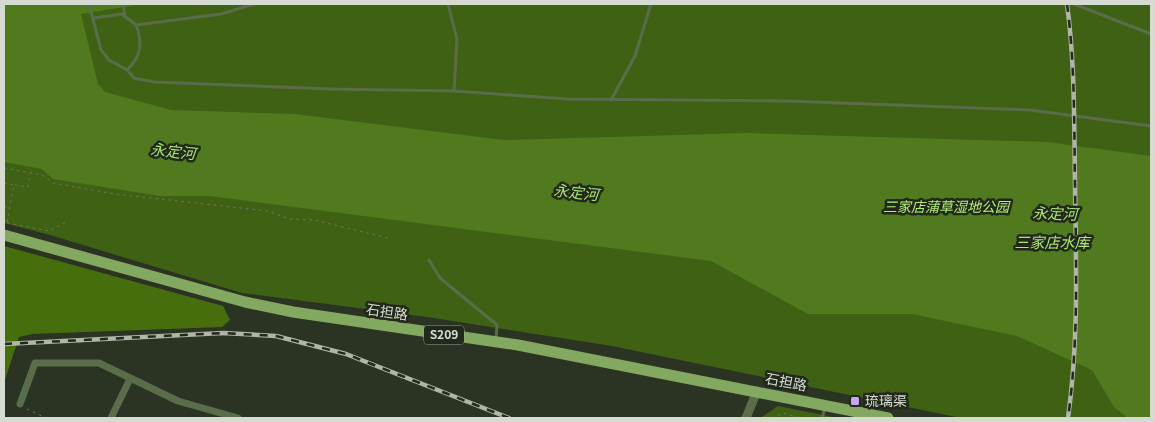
<svg xmlns="http://www.w3.org/2000/svg" width="1155" height="422" viewBox="0 0 1155 422" font-family="Georgia,'Noto Sans SC',serif">
	<style>
		.green { fill: #3f6113 }
		.forest { fill: #466e0d }
		.water { fill: #517a1e }
		.lines { fill: none; stroke-linecap: round; stroke-linejoin: round }
		.path { stroke: #6e7567; stroke-width: 1; stroke-dasharray: 2.5 4; stroke-linecap: butt }
		.service { stroke: #5a6d4a; stroke-width: 3 }
		.minor { stroke: #5a6d4a; stroke-width: 7 }
		.tertiary { stroke: #5a6d4a; stroke-width: 9 }
		.primary { stroke: #83a85f; stroke-width: 11 }
		.rail-casing { stroke: #b0b5aa; stroke-width: 4.5 }
		.rail { stroke: #21291a; stroke-width: 2.5; stroke-dasharray: 8; stroke-linecap: butt }
		.poi-dot { fill: #c6a6f0; stroke: #21291a; stroke-width: 2 }
		.labels { text-anchor: middle; stroke-width: 5; stroke-linejoin: round; paint-order: stroke }
		.shield { fill: #21291a; stroke: #a0a69a; stroke-width: 1 }
		.shield-label { font-size: 12px; font-weight: bold; fill: #d6dbd1 }
		.park-label { font-size: 14px; font-style: italic; fill: #b2ec78; stroke: #21291a }
		.street-label { font-size: 14px; fill: #d6dbd1; stroke: #21291a }
		.poi-label { font-size: 14px; fill: #d6dbd1; stroke: #21291a; text-anchor: start }
		.water-label { font-size: 15px; font-style: italic; fill: #ace672; stroke: #21291a }
	</style>
	<rect width="100%" height="100%" fill="#2b3323"/>
	<path class="green" d="M4 4H1151V418H961L612 346 427 317 242 293 50 235 4 223Z
		M778 406 838 418H760Z"/>
	<path class="forest" d="M4 246 223 306 230 320 222 327 32 334 19 337 4 383Z"/>
	<path class="water" d="M4 4H142L81 14 98 84 105 92 171 110 294 114 504 140 747 133 1047 142 1151 156V418H1128L1114 407 1092 370 1017 336 912 314H808L711 261 210 196H160L53 179 42 169 4 162Z"/>
	<g class="lines">
		<path class="path" d="M4 168 42 175 53 183 115 194 268 211 289 219 314 220 388 238
			M4 183 14 185 7 222
			M15 185 28 187 30 174
			M4 207H9
			M7 223 49 231 66 222
			M27 409 46 418
			M772 418 783 413 801 418"/>
		<path class="service" d="M89 4 101 50 109 60 127 70 134 78 154 82 330 89 454 91 567 99 786 101 1030 110 1151 126
			M123 4 125 17
			M448 4 457 39 454 91
			M1074 4 1151 34
			M94 18 122 14 136 25 221 14 254 4
			M127 70C141 57 143 43 136 25
			M611 100 635 56 651 4
			M429 260 440 278 497 325 496 339
			M822 418 825 408"/>
		<path class="minor" d="M20 404 35 363H99L178 401 238 418
			M111 418 130 379"/>
		<path class="tertiary" d="M746 418 757 391"/>
		<path class="primary" d="M4 235 245 302 293 312 518 345 888 418"/>
		<defs>
			<path id="rail" d="M1067 4C1075 63 1074 123 1075 183 1076 261 1079 340 1068 418
				M4 344 223 333 276 336 346 354 509 418"/>
		</defs>
		<use href="#rail" class="rail-casing"/>
		<use href="#rail" class="rail"/>
	</g>
	<rect class="poi-dot" x="850" y="396" width="10" height="10" rx="2.5"/>
	<g class="labels">
		<rect class="shield" x="424" y="325.5" width="40" height="19" rx="4"/>
		<g class="shield-label">
			<text x="444" y="339">S209</text>
		</g>
		<g class="park-label">
			<text x="946" y="212">三家店蒲草湿地公园</text>
		</g>
		<g class="street-label">
			<text transform="translate(387 312) rotate(8)" y="5">石担路</text>
			<text transform="translate(786 382) rotate(11)" y="5">石担路</text>
		</g>
		<g class="poi-label">
			<text x="865" y="406">琉璃渠</text>
		</g>
		<g class="water-label">
			<text transform="translate(173 152) rotate(6)" y="5">永定河</text>
			<text transform="translate(576 193) rotate(6)" y="5">永定河</text>
			<text transform="translate(1055 214) rotate(2)" y="5">永定河</text>
			<text x="1052" y="248">三家店水库</text>
		</g>
	</g>
	<rect width="1155" height="422" fill="none" stroke="#d6dbd1" stroke-width="10"/>
</svg>
